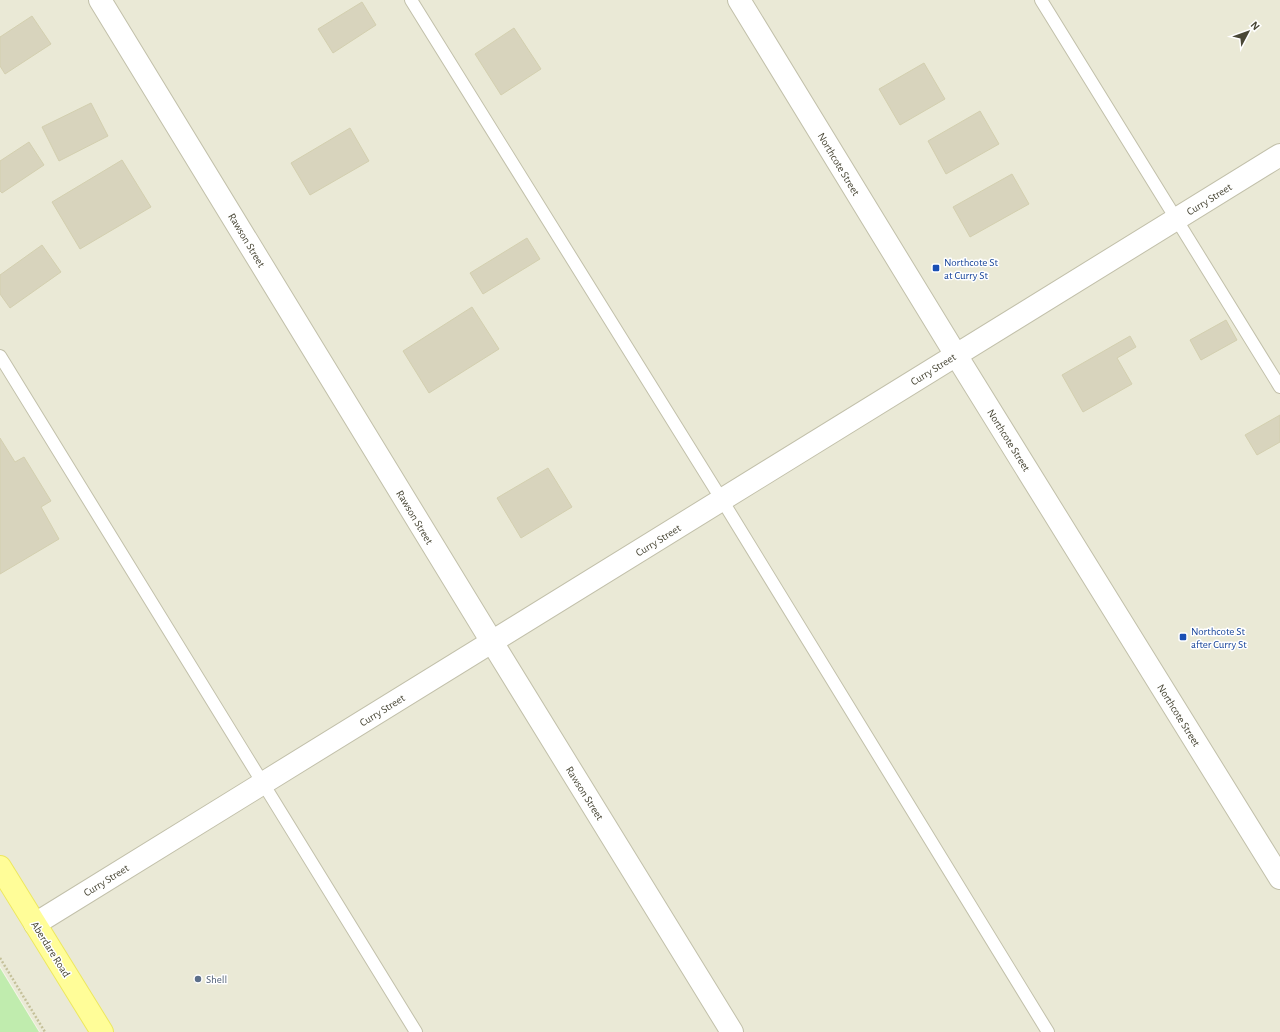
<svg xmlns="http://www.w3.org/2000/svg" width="1280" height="1032" viewBox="0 0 1280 1032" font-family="'Alegreya Sans',sans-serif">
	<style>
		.residential { fill: #eae9d6 }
		.green { fill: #c0ecae }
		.building { fill: #d8d4bd; stroke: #d3cfaf }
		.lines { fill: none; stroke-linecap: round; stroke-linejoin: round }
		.lane-casing { stroke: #c2c0aa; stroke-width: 14 }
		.street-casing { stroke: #c2c0aa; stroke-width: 24 }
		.primary-casing { stroke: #ede85f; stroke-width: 24 }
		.path { stroke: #c5c19a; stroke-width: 2.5; stroke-dasharray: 2 2; stroke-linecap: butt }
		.lane { stroke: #fff; stroke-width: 12 }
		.street { stroke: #fff; stroke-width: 22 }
		.primary { stroke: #fffd98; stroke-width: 22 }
		.transit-dot { fill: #1a4fb4; stroke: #fff; stroke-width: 1.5 }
		.service-dot { fill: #5c6f8a; stroke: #fff; stroke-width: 1.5 }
		.labels { text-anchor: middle; stroke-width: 3; stroke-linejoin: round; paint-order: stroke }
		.street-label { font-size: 11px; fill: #494736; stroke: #fff }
		.transit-label { font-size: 11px; fill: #164399; stroke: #fff; text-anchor: start }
		.service-label { font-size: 11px; fill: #4e5e75; stroke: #fff; text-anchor: start }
	</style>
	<rect width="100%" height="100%" fill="#f5f5e8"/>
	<path class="residential" d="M0 0H1280V1032H40L0 966Z"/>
	<path class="green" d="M0 968 39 1032H0Z"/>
	<path class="building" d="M362 2 376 25 333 53 318 29Z
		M32 16 51 44 5 74 0 66V37Z
		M514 28 541 69 501 95 475 54Z
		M924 63 945 99 900 125 879 89Z
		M91 103 108 136 59 161 42 127Z
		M980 111 999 144 946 174 928 141Z
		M350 128 369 161 310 195 291 163Z
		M29 142 44 165 2 193 0 191V161Z
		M122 160 151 207 80 249 52 202Z
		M1012 174 1029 204 970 237 953 207Z
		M527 238 540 259 483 294 470 273Z
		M42 245 61 272 10 308 0 294V275Z
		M472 307 499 349 429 393 403 351Z
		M1226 320 1237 340 1201 360 1190 340Z
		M1130 336 1136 347 1117 358 1132 384 1083 412 1062 375Z
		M1280 415V442L1257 455 1245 435Z
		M0 438 15 462 24 457 51 501 41 507 59 539 0 574Z
		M548 468 572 507 521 538 497 498Z"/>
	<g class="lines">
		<defs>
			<path id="lane" d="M411 0 722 500 1048 1032
				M1041 0 1280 387
				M0 356 416 1032"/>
			<path id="street" d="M100 0 492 642 732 1032
				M739 0 956 355 1280 878
				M35 924 1280 155"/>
			<path id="primary" d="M0 867 102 1032"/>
		</defs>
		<use href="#lane" class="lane-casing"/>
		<use href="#street" class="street-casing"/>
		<use href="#primary" class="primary-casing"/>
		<path class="path" d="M0 958 45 1032"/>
		<use href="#lane" class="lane"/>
		<use href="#street" class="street"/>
		<use href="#primary" class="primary"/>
	</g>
	<g class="transit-dot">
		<rect x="932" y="264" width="8" height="8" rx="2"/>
		<rect x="1179" y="633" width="8" height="8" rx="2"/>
	</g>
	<circle class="service-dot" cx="198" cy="979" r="4"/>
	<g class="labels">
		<g class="street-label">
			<text transform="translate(839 164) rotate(59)" y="4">Northcote Street</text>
			<text transform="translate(1209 199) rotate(-32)" y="4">Curry Street</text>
			<text transform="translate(247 240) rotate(59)" y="4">Rawson Street</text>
			<text transform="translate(933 369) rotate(-32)" y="4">Curry Street</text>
			<text transform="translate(1009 440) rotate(58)" y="4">Northcote Street</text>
			<text transform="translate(415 517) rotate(59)" y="4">Rawson Street</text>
			<text transform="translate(658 540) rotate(-32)" y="4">Curry Street</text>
			<text transform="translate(382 710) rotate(-32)" y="4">Curry Street</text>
			<text transform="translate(1179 715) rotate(58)" y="4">Northcote Street</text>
			<text transform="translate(585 793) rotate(58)" y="4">Rawson Street</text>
			<text transform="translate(106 880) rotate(-32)" y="4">Curry Street</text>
			<text transform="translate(51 949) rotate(58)" y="4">Aberdare Road</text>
		</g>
		<g class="transit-label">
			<text x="944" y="266">Northcote St<tspan x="944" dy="13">at Curry St</tspan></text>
			<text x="1191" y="635">Northcote St<tspan x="1191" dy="13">after Curry St</tspan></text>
		</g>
		<g class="service-label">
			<text x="206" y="983">Shell</text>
		</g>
	</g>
	<g transform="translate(1248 32) rotate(49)" stroke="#ffffff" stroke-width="3" paint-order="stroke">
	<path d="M0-3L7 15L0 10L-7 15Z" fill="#494736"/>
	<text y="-6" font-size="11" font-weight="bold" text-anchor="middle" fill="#494736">N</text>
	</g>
</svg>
